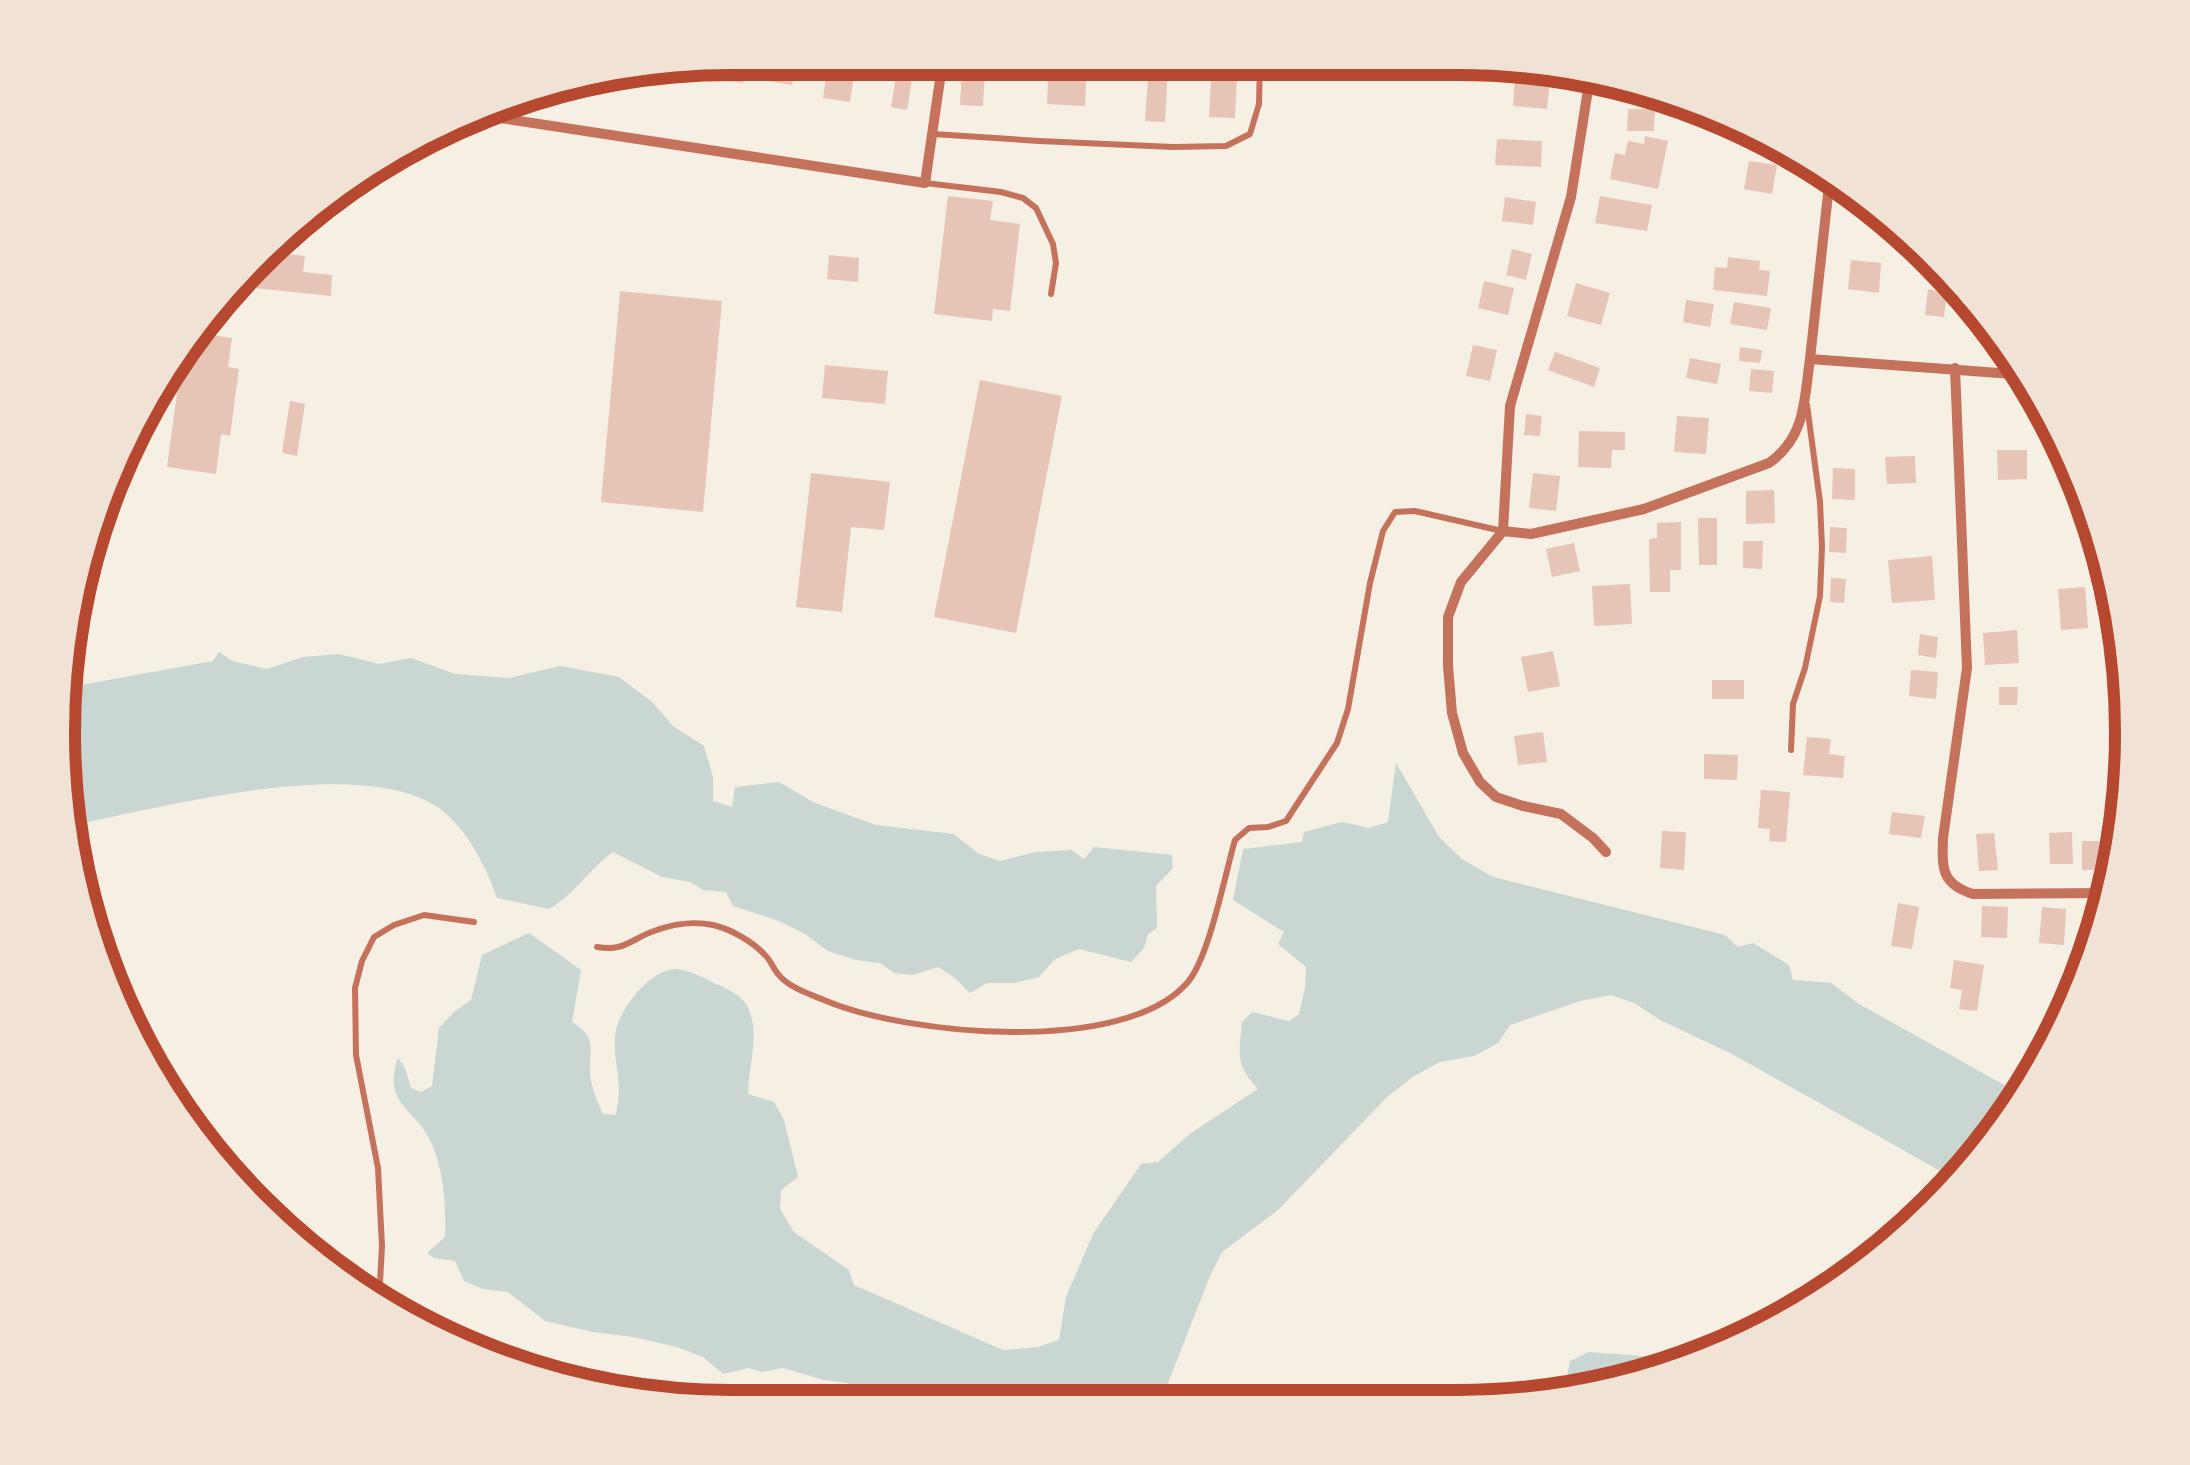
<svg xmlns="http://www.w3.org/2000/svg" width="2190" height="1465" viewBox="0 0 2190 1465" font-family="'DM Sans',sans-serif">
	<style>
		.water { fill: #c9d6d2 }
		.building { fill: #e6c5b7 }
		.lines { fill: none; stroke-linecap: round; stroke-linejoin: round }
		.service { stroke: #c5725c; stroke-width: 6 }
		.minor { stroke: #c5725c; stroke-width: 10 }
		.rim { fill: none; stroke: #b5482f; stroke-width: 12 }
	</style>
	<rect width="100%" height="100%" fill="#f6efe4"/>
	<path class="water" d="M219 652 232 661 267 669 303 657 339 654 379 664 411 658 455 674 509 678 560 666 619 677 651 701 673 726 704 746 713 777V801L732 807 735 787 779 782 815 803 876 825 954 834 979 854 1000 861 1035 852 1072 850 1084 859 1094 847 1172 855 1173 868 1156 886 1157 928 1148 934 1144 948 1131 962 1079 949 1055 959 1039 977 1014 983H987L970 993 955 978 938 967 912 975 894 973 880 963 856 960 828 951 805 934 779 921 733 906 726 892 703 890 690 882 662 877 613 852C590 868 574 895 549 909L497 898C485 863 462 818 427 801 340 759 166 807 72 825L59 689 213 661Z
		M1396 763 1439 837 1462 859 1493 877 1725 935 1738 947 1753 943 1789 965 1793 980 1831 983 1859 1004 2024 1096 1960 1182 1732 1054 1660 1020 1636 1004 1611 995 1580 1001 1510 1025 1498 1043 1474 1056 1440 1062 1414 1076 1388 1096 1278 1210 1222 1252 1210 1276 1166 1388 1156 1404 884 1403 847 1383 824 1380 783 1368 763 1372 748 1368 723 1374 703 1357 677 1347 634 1337 593 1332 545 1321 508 1292 483 1289 464 1281 455 1261 434 1258 427 1253 445 1237C446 1206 444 1170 431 1142 414 1106 382 1105 398 1058L405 1068 411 1088 421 1092 432 1086 439 1028 454 1012 471 1000 482 955 529 933 581 970 572 1022C598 1038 589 1047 590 1073 591 1087 597 1101 603 1114L616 1115C617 1107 619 1099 619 1092 619 1071 612 1051 616 1030 621 1007 652 967 678 969 690 971 703 977 714 983 728 989 743 995 749 1010 760 1036 748 1068 748 1094L774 1102 784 1120 798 1177 781 1190 780 1209 794 1232 849 1270 854 1285 1003 1350 1038 1347 1059 1340 1066 1297 1093 1234 1141 1164 1158 1162 1191 1133 1258 1089C1235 1064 1239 1055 1242 1022L1252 1012 1289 1021 1299 1014 1305 988 1306 967 1278 944 1284 932 1233 900 1243 849 1302 842 1304 832 1342 822 1369 828 1388 822Z
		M1589 1352 1669 1358 1685 1365 1632 1385 1563 1396 1570 1361Z"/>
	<path class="building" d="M732 57 746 58 743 83 724 81 727 58Z
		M772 58H797L792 85 767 81Z
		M1049 60H1087L1085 106 1047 104Z
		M703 62 701 78 677 74 678 67Z
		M828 65 855 69 850 102 823 98Z
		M1149 67 1168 68 1165 122 1145 121Z
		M962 68 985 69 983 106 960 105Z
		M1515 76 1550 80 1547 109 1513 106Z
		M896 77 912 79 907 110 891 107Z
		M1211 77 1237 78 1235 118 1209 117Z
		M1628 109H1655L1654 131H1627Z
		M1645 136 1668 141 1658 189 1610 179 1615 153 1625 155 1628 141 1644 144Z
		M1497 139 1542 141 1541 167 1495 165Z
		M1749 161 1777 165 1772 194 1744 189Z
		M948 196 993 201 990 220 1020 224 1010 311 993 309 992 321 934 314Z
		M1600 196 1652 205 1647 231 1595 223Z
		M1505 197 1536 202 1533 225 1502 221Z
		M1512 249 1532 254 1526 280 1506 275Z
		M271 252 305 256 303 272 332 275 331 296 254 288 257 266Z
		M829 255 859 258 858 282 827 279Z
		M1728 257 1760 261 1759 270 1770 271 1767 296 1713 290 1715 267 1727 268Z
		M1851 260 1881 263 1879 293 1848 289Z
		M1484 281 1514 288 1508 315 1478 308Z
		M1576 283 1610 293 1601 325 1567 316Z
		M1928 289 1947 292 1944 317 1925 315Z
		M620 291 722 301 703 512 601 502Z
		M1686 300 1714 304 1710 327 1683 322Z
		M1734 302 1771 308 1767 330 1730 324Z
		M197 333 232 338 228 367 239 369 230 436 221 434 216 474 167 467 182 356 194 358Z
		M1473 345 1497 350 1490 381 1466 376Z
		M1740 347 1762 350 1760 363 1739 361Z
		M1555 352 1600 368 1594 387 1548 370Z
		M1690 358 1721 364 1717 384 1686 378Z
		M825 365 888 371 885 404 822 398Z
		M1751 369 1774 371 1772 393 1749 391Z
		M980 380 1062 396 1016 633 934 617Z
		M290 401 305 404 297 456 282 453Z
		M1526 414 1542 416 1540 436 1524 435Z
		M1677 416 1709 418 1706 454 1674 452Z
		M1579 431 1625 432V450H1612L1611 468 1578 467Z
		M1997 450H2027V479L1998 480Z
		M1915 456 1916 483 1887 484 1885 457Z
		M2066 460H2073L2083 487H2066Z
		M1833 468 1855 469V500L1832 499Z
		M811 473 890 482 884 530 851 527 842 612 796 607Z
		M1533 473 1560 476 1556 511 1529 508Z
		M1774 490 1775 523 1746 524V491Z
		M1698 518H1717V565H1699Z
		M1681 522V570H1670V592H1650L1649 539 1657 538V523Z
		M1830 527 1847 528 1846 553 1829 552Z
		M1743 541H1763L1762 569 1743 568Z
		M1574 543 1580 571 1552 577 1546 549Z
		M1932 556 1935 600 1892 603 1888 560Z
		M1831 578 1846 579 1844 603 1830 602Z
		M1630 584 1632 624 1594 626 1592 586Z
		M2085 587 2088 628 2061 630 2058 589Z
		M2017 630 2019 663 1985 665 1983 633Z
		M1920 634 1938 637 1936 658 1918 655Z
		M1553 651 1560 686 1528 692 1521 657Z
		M1911 670 1938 672 1936 699 1909 696Z
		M1712 680H1744V699H1712Z
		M1999 687H2018L2017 705H1999Z
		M1543 732 1547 762 1518 765 1514 736Z
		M1807 737 1831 739 1829 754 1845 756 1843 778 1803 775Z
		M1704 754 1738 755 1737 780 1704 779Z
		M1761 790 1790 792 1786 842 1769 841 1770 829 1758 828Z
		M1892 812 1925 816 1921 838 1889 834Z
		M1662 831 1686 832 1684 870 1660 868Z
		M2072 832 2073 864H2050L2049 833Z
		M1994 833 1998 870 1979 871 1976 834Z
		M2082 841H2102V870H2082Z
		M1898 903 1919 907 1912 949 1891 946Z
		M1982 906 2008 907 2007 938 1981 937Z
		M2042 907 2066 909 2064 945 2039 943Z
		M1954 960 1984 965 1977 1011 1959 1009 1962 990 1950 988Z"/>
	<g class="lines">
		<path class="service" d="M933 134 1039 141 1173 147 1226 146 1250 134 1259 104 1260 61
			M925 183 1001 192 1023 198 1036 208 1053 244 1056 263 1051 294
			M1791 750 1793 704 1805 668 1820 596 1822 547 1820 502 1807 405
			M597 947C624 952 631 939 654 931 672 924 694 921 713 925 731 929 753 942 765 955 771 961 773 968 778 974 788 987 809 994 824 1000 905 1035 1123 1056 1187 983 1209 959 1225 874 1235 840L1249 828 1268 827 1286 821 1337 743 1348 709 1370 583 1383 531 1395 512 1415 511 1502 531
			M379 1301 382 1246 378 1168 356 1055 355 988 362 961 374 937 394 925 424 915 474 922"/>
		<path class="minor" d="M1590 77 1571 197 1510 406 1503 531 1461 582 1448 617V666L1452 713 1463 753 1480 782 1496 797 1523 806 1561 814 1593 838 1606 852
			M474 114 925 183 943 59
			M1810 359 1830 176
			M1955 368 1967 668 1943 838C1942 868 1941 884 1973 894L2110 893
			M1503 531 1531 534 1644 509 1769 463C1806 437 1804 400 1810 359L2026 375"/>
	</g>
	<path d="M0 0H2190V1465H0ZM732 75H1458A657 657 0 0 1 2115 732V733A657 657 0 0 1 1458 1390H732A657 657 0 0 1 75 733V732A657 657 0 0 1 732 75Z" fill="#f1e2d6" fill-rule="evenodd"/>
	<path class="rim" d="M732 75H1458A657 657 0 0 1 2115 732V733A657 657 0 0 1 1458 1390H732A657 657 0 0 1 75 733V732A657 657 0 0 1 732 75Z"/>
</svg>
